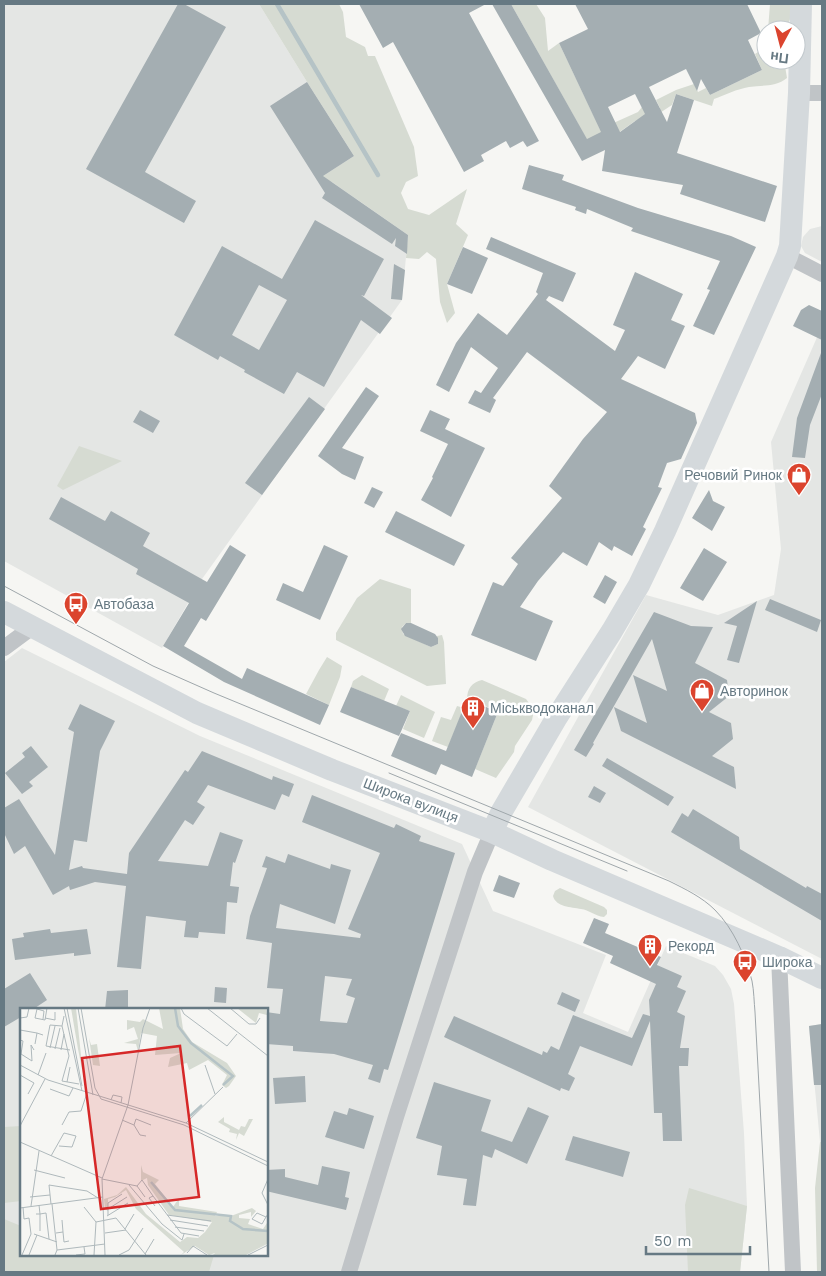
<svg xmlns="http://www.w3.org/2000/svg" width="826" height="1276" viewBox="0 0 826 1276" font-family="'Work Sans',sans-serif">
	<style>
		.built { fill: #e4e6e4; fill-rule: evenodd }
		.green { fill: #d6dbd2 }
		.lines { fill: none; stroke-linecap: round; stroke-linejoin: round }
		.stream { stroke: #b5c3c6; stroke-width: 4.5 }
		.building { fill: #a4aeb2; fill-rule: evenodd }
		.street { stroke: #c0c4c7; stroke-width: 16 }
		.secondary { stroke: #d4d9dc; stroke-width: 22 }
		.tram { stroke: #9fa7ab; stroke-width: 1 }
		.labels { text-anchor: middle; stroke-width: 5; stroke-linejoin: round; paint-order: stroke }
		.poi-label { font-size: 14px; fill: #667983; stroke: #fff; text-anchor: start }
		.street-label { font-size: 14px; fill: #667983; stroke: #fff }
		.inset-river { fill: none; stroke: #b5c3c6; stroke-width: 2.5 }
		.inset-road { fill: none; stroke: #afb9bc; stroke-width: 1 }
		.view { fill: #d62828; fill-opacity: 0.15; stroke: #d62828; stroke-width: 2.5 }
		.inset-edge { fill: none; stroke: #667983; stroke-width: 2.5 }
	</style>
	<rect width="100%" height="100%" fill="#f6f6f3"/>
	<path class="built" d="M4 4H259L307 82 369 180 356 199 408 235 402 300 202 579 162 648 4 561Z
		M822 226V262L805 253 801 246 803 237 810 229Z
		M822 326V959L528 807 646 595 718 615 774 595 781 549 771 442Z
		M22 648 200 736 462 844 493 911 606 955 583 1013 628 1032 666 946 715 966 723 975 731 989 734 1004 744 1133 747 1206 740 1272H4V662ZM21 1010H266V1255H21Z
		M822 1024V1141L820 1142 809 1026Z"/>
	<path class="green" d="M259 4H339L343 12 346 37 365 47 368 56H375L414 147 418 176 406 182 401 193 408 209 429 215 467 189 456 224 468 235 447 284 455 313 447 323 440 302 436 259 427 252 419 259 406 258 408 235 332 182 317 180 354 156 307 82Z
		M511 4H536L545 18 548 51 559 43 600 129 638 112 642 107 660 108 656 100 676 90 694 84 698 92 706 88 710 95 762 70 755 54 766 47V60H784L787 78C776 87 763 85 749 87 737 89 725 95 714 99L712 106 676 94 672 105 652 118 635 121 611 138 595 154Z
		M770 4H791L792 15 785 30H768Z
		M79 446 122 461 63 490 57 486Z
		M380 579 411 589V623H406L402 627 403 634 431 647 438 644 437 636 442 635 444 642 446 684 427 686 336 640V633L357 598Z
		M327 657 342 666 340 677 329 705 306 694 319 670Z
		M362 675 389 689 384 701 351 687 353 681Z
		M482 680 526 699 532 707 533 715 532 720 515 746 514 752 496 778 475 769 498 712 483 705 484 700 478 698 476 703 467 699C467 689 472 682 482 680Z
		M401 695 435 712 424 738 403 729 410 711 396 706Z
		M457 706 464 708 448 747 432 741 441 717 451 720Z
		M560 888 604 907 607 910V914L604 917C595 916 589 910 581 909 571 907 556 907 553 896L555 891Z
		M21 1126V1201L4 1203V1127Z
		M822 1141V1272H817L815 1188 820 1142Z
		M689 1188 747 1206 740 1272H688L685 1205Z
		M4 1219 21 1226V1255H214L209 1272H4Z"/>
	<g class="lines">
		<path class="stream" d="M277 4 378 175"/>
	</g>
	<path class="building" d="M178 4H184L226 27 145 172 196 201 184 223 86 169Z
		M359 4H486L469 13 539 141 527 147 523 141 510 148 506 141 481 155 484 161 464 172 393 42 383 48Z
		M492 4H511L587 139 601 132 559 43 588 29 575 4H747L761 33 748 40 762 70 710 95 701 79 697 91 686 69 649 87 667 122 676 94 694 100 677 153 777 186 765 222 680 194 683 185 602 171 605 150 582 161ZM635 94 645 114 620 132 608 107Z
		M307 82 354 156 323 176 408 235 407 254 395 246 396 238 392 244 322 198 325 193 270 106Z
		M529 165 564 175 562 180 638 208 731 236 756 247 714 335 693 326 710 290 707 289 720 261 631 231 633 228 587 209 586 214 575 210 576 207 522 189Z
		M315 220 384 259 364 296 361 295 392 318 380 334 361 320 324 387 297 372 284 394 244 372 245 370 220 356 218 360 174 335 222 246 282 279ZM259 285 287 300 259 350 232 335Z
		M491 237 576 273 563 302 549 296 546 300 615 351 625 330 613 325 635 272 683 294 671 320 685 326 665 369 638 356 621 379 695 413 697 423 681 459 667 463 658 487 662 488 643 527 646 529 632 556 614 546 612 551 599 542 587 566 563 552 538 581 520 607 553 621 536 661 471 635 493 582 503 586 518 564 511 558 562 498 549 486 583 439 607 412 527 352 493 398 496 400 490 413 468 403 475 390 481 393 498 368 471 347 449 392 436 385 456 343 478 313 507 335 538 294 536 292 543 273 486 249Z
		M463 247 488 258 472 294 447 284Z
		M394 264 405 270 402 300 391 299Z
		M809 305 822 311V340L793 326 801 310Z
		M821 353 822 394 810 425 805 458 792 457 797 418Z
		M366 387 379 396 342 448 364 457 355 480 342 474 318 456Z
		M309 397 325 409 262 495 245 483Z
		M140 410 160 421 153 433 133 422Z
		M430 410 450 419 445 429 485 448 451 517 421 500 433 478 432 477 448 444 420 431Z
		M372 487 383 492 374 508 364 503Z
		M709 490 713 501 725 507 712 531 692 518Z
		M61 497 105 521 111 511 150 533 143 546 207 582 230 545 246 555 206 621 201 618 184 646 242 679 247 668 329 705 320 725 224 682 163 646 189 603 136 574 138 569 49 519Z
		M396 511 465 545 454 566 385 532Z
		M324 545 348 556 320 620 276 600 283 583 303 592Z
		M704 548 727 562 703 601 680 588Z
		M605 575 617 582 605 604 593 597Z
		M770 599 821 620 817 632 765 610Z
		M757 601 739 663 727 660 737 626 724 623Z
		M654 612 691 626 713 627 695 663 727 680 729 696 709 712 731 723 733 739 712 756 734 767 736 789 621 731 614 707 647 723 633 675 667 691 652 639 593 743 594 744 586 757 574 750Z
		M406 623H411L435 634 438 638V644L431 647 405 636 401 629Z
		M351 687 410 711 399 736 340 712Z
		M467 699 498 712 472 777 441 764 436 775 391 756 401 733 446 751Z
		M80 704 115 721 100 751 87 842 74 840 69 870 82 866 83 868 127 874 129 853 185 770 188 772 202 751 272 780 273 776 294 784 289 797 282 794 275 810 208 785 197 802 205 807 193 825 185 820 158 861 208 866 220 832 243 840 235 863 233 862 230 886 239 887 237 903 227 902 225 934 199 932 198 938 184 937 186 921 146 916 141 969 117 967 126 886 95 882 70 890 69 886 53 895 25 846 14 854 4 833V808L19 799 55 855 74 732 68 729Z
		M31 746 48 767 29 782 33 786 22 794 5 773 25 757 22 753Z
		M607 758 674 797 668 806 602 766Z
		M594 786 606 793 600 803 588 797Z
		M312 795 394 828 396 824 421 836 419 841 455 853 388 1070 384 1069 380 1083 368 1079 373 1065 334 1054 293 1051V1046L266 1044V1012L280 1014 283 989 267 988 272 943 246 939 250 916 267 868 262 867 266 856 285 863 288 854 330 869 331 864 351 870 335 924 280 904 276 928 360 938 361 934 348 929 380 853 302 822ZM325 976 352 979 346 995 355 998 347 1023 320 1021Z
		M693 809 739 837 740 849 806 888 807 886 822 894V921L671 832 682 813 688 817Z
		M499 875 520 883 514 898 493 891Z
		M594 918 609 924 605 933 661 957 657 965 682 976 677 987 686 991 677 1012 685 1016 680 1048H689L688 1066H679L682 1141H663L662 1113H654L650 1021 632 1066 580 1046 568 1074 575 1078 569 1091 561 1088 560 1091 444 1037 454 1016 542 1055 543 1051 547 1053 551 1046 559 1050 573 1015 632 1038 643 1014 650 1016 649 1000 656 984 610 963 613 956 583 943Z
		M50 929 51 933 87 929 91 954 74 956V953L15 960 12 939 24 937 23 933Z
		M30 973 47 1000 32 1010H21V1017L4 1027V989Z
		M215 987 227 988 226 1003 214 1002Z
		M128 990V1010H105L107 991Z
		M562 992 580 1000 575 1012 557 1004Z
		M822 1024V1085H814L809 1026Z
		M305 1076 306 1102 275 1104 273 1078Z
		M434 1082 491 1100 481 1131 512 1142 528 1107 549 1116 527 1164 495 1149 492 1158 483 1155 476 1206 463 1205 467 1179 437 1175 442 1146 416 1138Z
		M349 1108 374 1116 364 1149 325 1137 334 1111 347 1115Z
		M573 1136 630 1152 623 1177 565 1160Z
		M322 1166 350 1172 345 1197 349 1198 346 1210 266 1191V1170L285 1169V1177L318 1185Z"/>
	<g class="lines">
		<path class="street" d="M799 93H822
			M787 256 822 274
			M4 648 31 628
			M779 957 793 1272
			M349 1272 396 1117 475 872 492 832"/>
		<path class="secondary" d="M4 612 197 713 332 770 492 832 552 860 779 957 822 978
			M492 832 502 811 557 717 612 631 639 585 665 531 787 256 790 246 799 93 801 4"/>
		<path class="tram" d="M4 586 153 666 214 693 669 881C685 889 702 897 715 910 733 928 746 957 752 981 754 991 754 1002 755 1012L769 1272
			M389 773 627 871"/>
	</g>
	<defs>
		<symbol id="shop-pin" viewBox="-11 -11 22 30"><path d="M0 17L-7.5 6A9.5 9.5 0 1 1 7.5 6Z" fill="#db442e" stroke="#fff"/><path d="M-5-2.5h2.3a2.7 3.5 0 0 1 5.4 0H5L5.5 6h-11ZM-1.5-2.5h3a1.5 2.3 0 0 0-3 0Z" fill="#fff"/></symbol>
		<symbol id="bus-pin" viewBox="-11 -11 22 30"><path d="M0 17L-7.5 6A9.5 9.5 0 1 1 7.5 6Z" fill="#db442e" stroke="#fff"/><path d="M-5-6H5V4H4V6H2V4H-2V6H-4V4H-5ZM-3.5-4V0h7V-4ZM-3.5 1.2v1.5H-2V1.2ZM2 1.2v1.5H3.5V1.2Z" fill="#fff"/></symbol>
		<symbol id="building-pin" viewBox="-11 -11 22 30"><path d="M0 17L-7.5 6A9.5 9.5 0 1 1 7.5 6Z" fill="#db442e" stroke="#fff"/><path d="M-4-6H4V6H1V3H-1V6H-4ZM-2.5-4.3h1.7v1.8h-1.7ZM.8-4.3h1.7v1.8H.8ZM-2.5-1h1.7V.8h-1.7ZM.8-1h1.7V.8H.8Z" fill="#fff"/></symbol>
	</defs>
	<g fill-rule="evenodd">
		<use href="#shop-pin" x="785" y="461" width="28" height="38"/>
		<use href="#bus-pin" x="62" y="590" width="28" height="38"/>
		<use href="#shop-pin" x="688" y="677" width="28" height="38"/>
		<use href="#building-pin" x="459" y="694" width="28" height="38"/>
		<use href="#building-pin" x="636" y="932" width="28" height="38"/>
		<use href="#bus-pin" x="731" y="948" width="28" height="38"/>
	</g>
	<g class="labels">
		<g class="poi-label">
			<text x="782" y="480" text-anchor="end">Речовий Ринок</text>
			<text x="94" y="609">Автобаза</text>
			<text x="720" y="696">Авторинок</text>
			<text x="490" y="713">Міськводоканал</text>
			<text x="668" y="951">Рекорд</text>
			<text x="762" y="967">Широка</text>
		</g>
		<g class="street-label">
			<text transform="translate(411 800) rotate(21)" y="5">Широка вулиця</text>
		</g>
	</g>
	<g transform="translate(20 1008)">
		<rect width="248" height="248" fill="#f6f6f3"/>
		<path d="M51 0H56L63 66 58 41ZM139 0H160L163 21 172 34 207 55 216 68 209 78 206 80 202 77 207 67 188 52 169 62 167 55 148 59 150 50 161 45 122 48 135 47 137 28 121 25 118 43 116 36 104 35 118 31 114 19 107 22V12L120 14 123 11 143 21ZM217 0H246L247 7 239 5 236 15ZM69 30 71 37 77 36 80 58 73 57ZM204 109V114L219 122 221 118 225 119 229 111H233L224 128 219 125 216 132 217 126 209 124 210 121 198 114ZM121 157 123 164 139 172 135 176 153 199 159 190V198L197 204 195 208H211L232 200 236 203 231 209V204L219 207V210L230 211 228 216 243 221 247 215V236L226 247H193L195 245 189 247 175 238 161 247 164 244 116 201 106 182 95 189 88 191V203L85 201 84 191 97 187 106 179 126 206 160 234 167 229 178 230 185 224 192 214 149 207 128 177 127 170 121 173Z" fill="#d6dbd2"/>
		<path class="inset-river" d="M155 0 158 18 171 35 213 68 203 77M170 108 182 97M131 174 155 202 211 208 210 213 223 221 248 223"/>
		<path class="inset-road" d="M44 0 62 83M47 0 62 78M58 0 73 87M61 0 75 80 81 91 164 117 248 158M161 0 164 6 207 38 217 26M187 0 248 48M210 0 229 16H236L240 10M44 8 42 18 49 48 42 73 59 76M0 10 7 9 9 0M25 10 35 12V4M23 11 24 3 17 1 15 10 25 12 27 0M42 18 30 17 26 38 50 42M0 22 17 25M0 32 3 33 1 46 12 53 11 37 14 42M15 36 17 25 23 27M30 40 35 18M35 41 40 20M41 42 44 26M0 57 28 72 166 115 248 154M185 57 195 86M0 67 14 75 8 86M18 67 26 45M47 74 50 59M30 81 49 88 53 80M91 92 93 87 102 89 101 95M102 112 114 117 116 111 131 117M166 115 203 79M42 117 49 104 61 103 67 85M114 117 120 127 126 128M0 118 25 71M0 134 82 170M31 148 44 125 56 128 52 139 39 138M14 162 45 170M82 171 117 178 125 189M248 171 242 185 248 197M109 177 142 216 162 232 164 226M117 178 122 172 133 188 129 190 135 198M133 188 161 225 179 228M10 189 30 187M31 196 29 177 67 183 78 190M32 196 37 242 35 247M19 197 20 206 26 205 29 231M11 198 19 143M64 199 76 214M0 200 83 189M88 201V195L102 186M16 206H20V223M88 207V201L107 189M147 207 191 213M87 208 108 195M246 209 237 205 232 211 242 216 246 209 248 206M150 212 188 218M155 219 184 223M105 221 114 206M43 224 44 234 49 233M36 225 43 224 42 212M85 225 106 222M14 226 37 234M37 242 85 236M167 245 173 238 187 247M125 246 134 231M2 247 11 226 9 210 4 211 3 199M9 247 17 227M56 247 65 246 64 239M74 247 76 214 96 210 126 247M85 247 82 171 108 97 123 20 130 0M99 247 109 242 123 220M228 247 248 237"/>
		<path class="view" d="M160 38 179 189 81 201 62 50Z"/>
		<rect width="248" height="248" class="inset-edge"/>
	</g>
	<rect width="826" height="1276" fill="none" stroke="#667983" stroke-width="10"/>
	<g transform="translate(781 45) rotate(187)"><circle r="24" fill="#ffffff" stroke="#c2c9cd"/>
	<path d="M0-4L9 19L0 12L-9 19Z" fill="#db442e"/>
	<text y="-8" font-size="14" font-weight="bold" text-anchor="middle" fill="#667983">Пн</text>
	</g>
	<path d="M646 1246v8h104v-8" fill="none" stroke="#667983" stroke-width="2.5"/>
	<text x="654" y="1246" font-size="15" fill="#667983" stroke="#ffffff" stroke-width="4" paint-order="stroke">50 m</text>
</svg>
